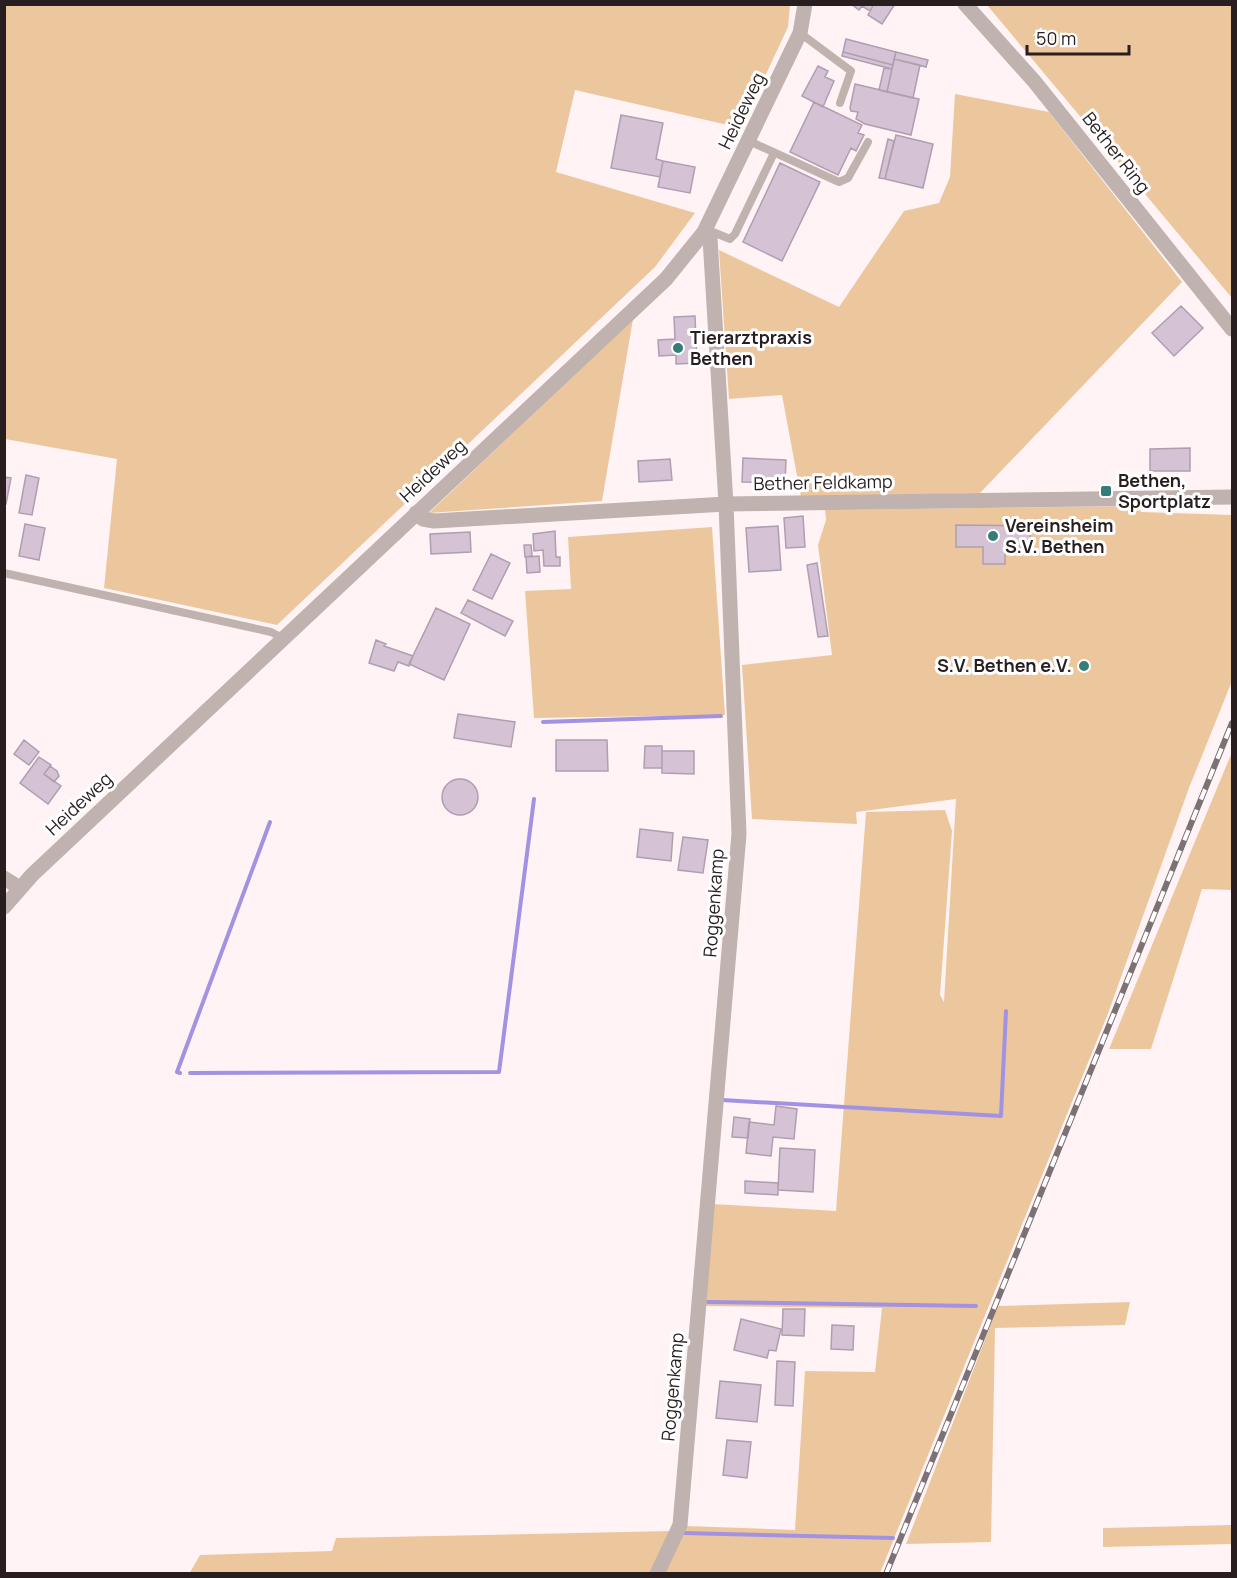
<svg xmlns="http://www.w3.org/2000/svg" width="1237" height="1578" viewBox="0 0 1237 1578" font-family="Manrope,sans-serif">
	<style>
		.green { fill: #ecc79d }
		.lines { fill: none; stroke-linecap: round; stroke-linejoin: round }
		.stream { stroke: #a192e2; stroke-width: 4 }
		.building { fill: #d5c2d5; stroke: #b09eb0; stroke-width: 1.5 }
		.service { stroke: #bfb2af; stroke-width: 8 }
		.minor { stroke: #bfb2af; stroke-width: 15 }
		.rail-casing { stroke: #7c7174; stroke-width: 6 }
		.rail { stroke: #fff; stroke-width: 4; stroke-dasharray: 11; stroke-linecap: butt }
		.poi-dot { fill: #357d77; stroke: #fff; stroke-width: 2 }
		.labels { text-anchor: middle; stroke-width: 6; stroke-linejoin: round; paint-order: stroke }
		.street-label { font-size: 18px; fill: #281e20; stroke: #fff }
		.poi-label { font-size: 18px; font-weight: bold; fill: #281e20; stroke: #fff; text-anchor: start }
	</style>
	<rect width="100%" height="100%" fill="#fff3f6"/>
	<path class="green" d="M4 5 5 4 790 5 788 27 741 128 575 90 556 172 695 213 655 267 277 625 104 588 117 459 5 439Z
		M987 5H1232V298Z
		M955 94 1049 112 1182 282 980 493 801 497 782 395 729 399 719 250 839 307 904 211 939 203 950 177Z
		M633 319 602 501 429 513Z
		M1138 506 1141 512 1232 515V681L1189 788 1107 1016 880 1573 664 1574 686 1526 795 1530 805 1371 875 1372 882 1308 703 1306 712 1204 836 1211 866 812 945 810 952 831 940 995 944 1002 956 799 856 812 857 824 752 819 742 665 832 655 818 545 826 520 825 510Z
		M712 527 725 715 534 718 525 591 571 589 568 537Z
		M1232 752V890L1202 889 1151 1049H1109Z
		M1130 1302 1125 1325 995 1328 991 1542 906 1544 998 1306Z
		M1232 1525V1544L1103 1547V1528Z
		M672 1531 651 1573 189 1574 200 1555 332 1551 336 1538Z"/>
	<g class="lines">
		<path class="stream" d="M543 722 721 716
			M180 1073 177 1072 270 822
			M190 1073 499 1072 534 799
			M722 1100 1001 1116 1006 1011
			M708 1302 976 1306
			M683 1533 893 1538"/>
	</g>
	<path class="building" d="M851 4H874L870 11 862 6 859 10Z
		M874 4H895L882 24 868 15Z
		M846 39 896 52 893 65 843 52Z
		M843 52 893 65 892 69 842 56Z
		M896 52 928 60 926 67 894 59Z
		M894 59 920 65 913 98 887 92Z
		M818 66 828 71 825 77 834 81 823 107 802 96Z
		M884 68 892 69 887 92 879 90Z
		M855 84 919 99 911 135 865 124 856 119 858 112 851 111 850 108Z
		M814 102 862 125 858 133 864 135 856 151 851 148 838 175 790 152Z
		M621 115 663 123 656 159 663 161 660 177 611 168Z
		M896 135 933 144 923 188 885 179Z
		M888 139 894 141 885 179 879 178Z
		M663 161 695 167 690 193 658 187Z
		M780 163 820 182 782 261 743 242Z
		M1181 306 1203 328 1174 356 1152 333Z
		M695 316 697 363 676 364V355L659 356 658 340 675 339 674 317Z
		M1190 448V471H1150V449Z
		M743 458 786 460 785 483 742 482Z
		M670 459 672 480 639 482 638 461Z
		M26 475 39 478 32 515 19 513Z
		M4 477 11 478 6 504H4Z
		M803 516 805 547 786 548 784 518Z
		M25 524 45 528 39 560 19 556Z
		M956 525 1030 526V548L1005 547V564H983V547H956Z
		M778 526 781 570 749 572 746 528Z
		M555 531 556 557H560V566H544L543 550 534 551 533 534Z
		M470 532 471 552 431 554 430 534Z
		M524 545H531L532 556 525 557Z
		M491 554 510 563 492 599 473 590Z
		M539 556 540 572 527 573 526 557Z
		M817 563 828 636 818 637 807 565Z
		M468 600 513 621 505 636 461 613Z
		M436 608 470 624 444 680 409 664Z
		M376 640 386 644 384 646 413 656 409 666 398 662 394 671 369 663Z
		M458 714 515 722 511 747 454 738Z
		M24 740 39 752 29 765 14 754Z
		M556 740H607L608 771H556Z
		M645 746H662V768H644Z
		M662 751H694V774L662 773Z
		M39 757 51 765 44 774 61 786 48 804 20 783Z
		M50 766 57 771 59 776 54 782 44 774Z
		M442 797a18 18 0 1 1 36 0a18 18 0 1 1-36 0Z
		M640 829 673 833 671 861 637 857Z
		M683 837 708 840 703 873 678 870Z
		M776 1106 797 1109 794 1139 773 1137 771 1156 746 1153 749 1122 774 1125Z
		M734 1117 750 1119 748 1138 732 1137Z
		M780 1148 815 1150 813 1192 778 1190Z
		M745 1181 778 1183V1195L745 1193Z
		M783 1309H805L804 1336 782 1335Z
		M741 1319 781 1329 776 1351 769 1350 767 1358 734 1350Z
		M832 1325 854 1326 853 1350 831 1349Z
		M777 1361 795 1362 793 1406 775 1405Z
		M720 1381 761 1385 757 1422 716 1418Z
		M727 1440 751 1442 747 1478 723 1475Z"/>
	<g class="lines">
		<path class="service" d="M800 33 851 71 840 103
			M749 141 839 182 848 178 868 142
			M708 230 730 239 735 234 774 153
			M4 573 271 632 283 638"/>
		<path class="minor" d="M965 4 1034 81 1232 329
			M416 513 423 519 434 521 726 504 1232 497
			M4 878 20 888
			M4 907 32 875 666 279 704 232 800 33 805 4
			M657 1574 680 1525 739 834 726 504 710 238 704 232"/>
		<defs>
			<path id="rail" d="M886 1574 1232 723"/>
		</defs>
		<use href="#rail" class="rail-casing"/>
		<use href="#rail" class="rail"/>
	</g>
	<g class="poi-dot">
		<circle cx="678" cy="348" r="6"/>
		<rect x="1100" y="485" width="12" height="12" rx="3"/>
		<circle cx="993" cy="536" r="6"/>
		<circle cx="1084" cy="666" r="6"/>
	</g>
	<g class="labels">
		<g class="street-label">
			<text transform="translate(742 111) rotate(-64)" y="6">Heideweg</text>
			<text transform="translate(1116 153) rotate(52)" y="6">Bether Ring</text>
			<text transform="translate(433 471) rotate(-43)" y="6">Heideweg</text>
			<text transform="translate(823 483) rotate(-1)" y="6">Bether Feldkamp</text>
			<text transform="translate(79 804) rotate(-43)" y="6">Heideweg</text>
			<text transform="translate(714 903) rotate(-86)" y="6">Roggenkamp</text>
			<text transform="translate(673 1387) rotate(-85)" y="6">Roggenkamp</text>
		</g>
		<g class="poi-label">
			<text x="690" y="344">Tierarztpraxis<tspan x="690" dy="21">Bethen</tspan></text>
			<text x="1118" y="487">Bethen,<tspan x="1118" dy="21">Sportplatz</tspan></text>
			<text x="1005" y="532">Vereinsheim<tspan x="1005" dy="21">S.V. Bethen</tspan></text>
			<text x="1072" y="672" text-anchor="end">S.V. Bethen e.V.</text>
		</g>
	</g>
	<rect width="1237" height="1578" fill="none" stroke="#281e20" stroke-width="12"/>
	<path d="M1027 45v9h102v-9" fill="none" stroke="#281e20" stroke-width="3"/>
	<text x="1036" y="45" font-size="18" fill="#281e20" stroke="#ffffff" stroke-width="4.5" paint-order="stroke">50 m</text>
</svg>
